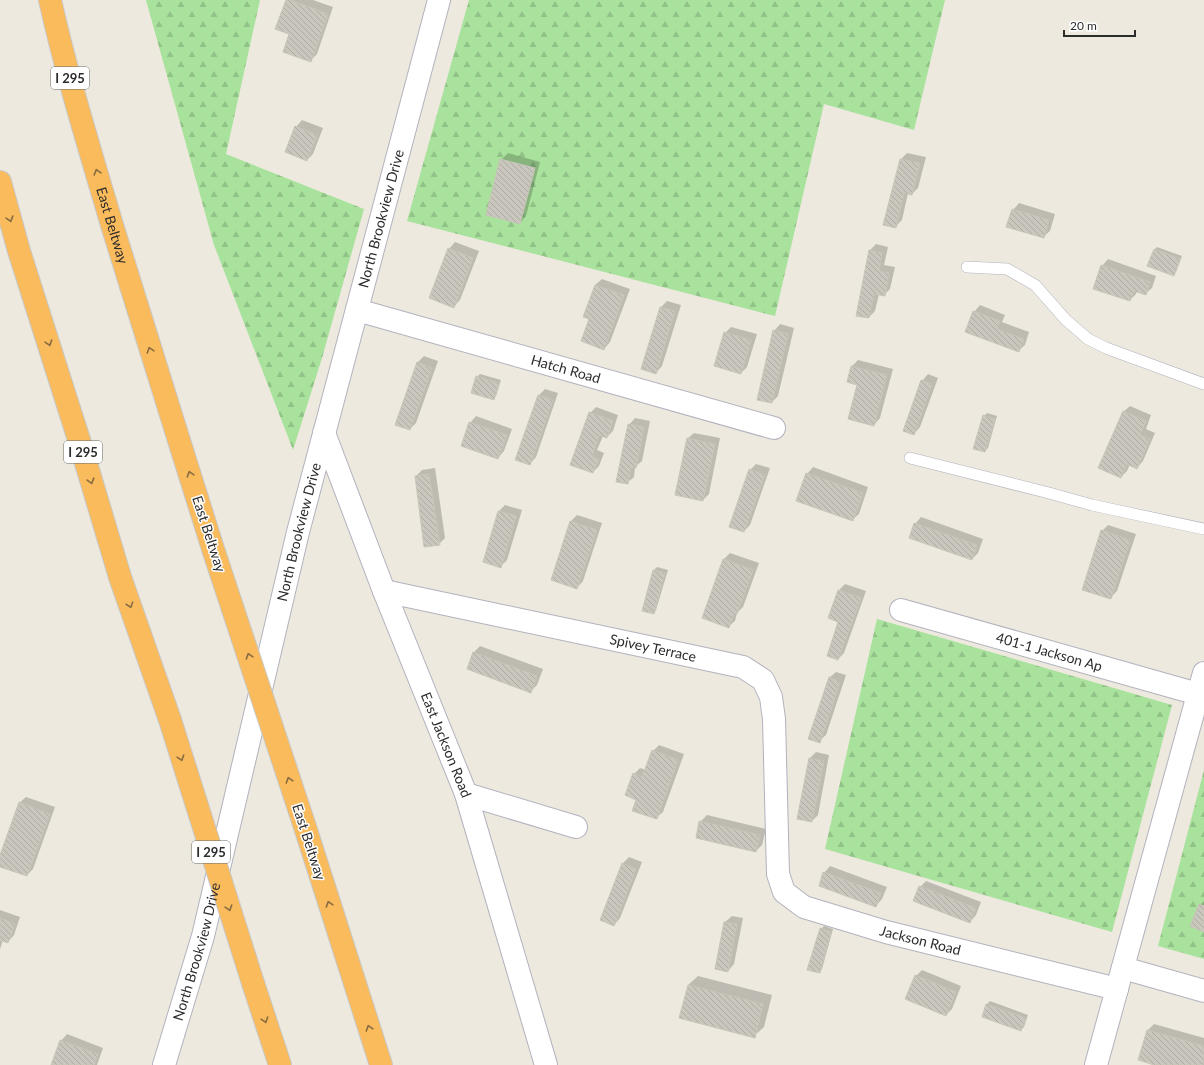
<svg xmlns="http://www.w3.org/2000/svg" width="1204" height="1065" viewBox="0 0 1204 1065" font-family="Lato,sans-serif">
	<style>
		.forest { fill: url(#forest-firs) }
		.shadow { fill: #0003 }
		.building { fill: url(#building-back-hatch); stroke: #c8c5b8 }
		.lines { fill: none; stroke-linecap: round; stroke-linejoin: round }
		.service-casing { stroke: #b2b2bf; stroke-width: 12 }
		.minor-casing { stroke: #b2b2bf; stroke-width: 24 }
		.motorway-casing { stroke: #c8c8c8; stroke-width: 24 }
		.service { stroke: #fff; stroke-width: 11 }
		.minor { stroke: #fff; stroke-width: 22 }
		.motorway { stroke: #fabb5c; stroke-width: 22 }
		.motorway-bridge-casing { stroke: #c8c8c8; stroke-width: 24; stroke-linecap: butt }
		.motorway-bridge { stroke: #fabb5c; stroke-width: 22 }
		.oneway { stroke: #896c42 }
		.labels { text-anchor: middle; stroke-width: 3; stroke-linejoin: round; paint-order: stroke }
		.shield { fill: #fff; stroke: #6b6b6b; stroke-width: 1 }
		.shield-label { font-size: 13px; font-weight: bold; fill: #2c2c2c }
		.street-label { font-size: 14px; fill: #2c2c2c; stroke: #fff }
	</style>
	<defs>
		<pattern id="forest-firs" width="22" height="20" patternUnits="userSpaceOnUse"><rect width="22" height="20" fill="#a8e29c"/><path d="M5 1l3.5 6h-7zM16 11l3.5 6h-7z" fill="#91c287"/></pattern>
		<pattern id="building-back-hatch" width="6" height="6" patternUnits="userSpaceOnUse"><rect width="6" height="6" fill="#c9c7bd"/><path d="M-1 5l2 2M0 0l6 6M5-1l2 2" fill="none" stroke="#adaba3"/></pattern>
	</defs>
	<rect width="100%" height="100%" fill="#ede9de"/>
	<path class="forest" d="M146 0H260L226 154 364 209 322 358 293 450 214 245Z
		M469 0H945L914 130 824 104 775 316 407 221Z
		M877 619 1172 705 1112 932 825 849Z
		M1204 770V959L1158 946Z"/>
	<path class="shadow" d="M287 0H313L333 7 317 54 310 61 291 34Z
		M302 120 323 128 313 154 307 160 296 127Z
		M508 153 540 162 526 216 520 223 501 160Z
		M907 153 926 157 918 188 912 194 908 193 902 220 895 227 884 224 901 159Z
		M1019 203 1055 214 1050 231 1043 237 1013 210Z
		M455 242 479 251 460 300 454 306 449 249Z
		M876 244 888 247 884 265 895 267 890 289 884 295 879 294 875 311 869 317 870 250Z
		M1157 247 1182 256 1176 272 1173 275 1155 249Z
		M1108 259 1156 276 1152 288 1145 294 1137 291 1136 294 1130 300 1102 266Z
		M602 279 630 289 610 342 604 349 590 319 595 285Z
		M667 301 681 305 662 366 656 373 661 307Z
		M980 305 1005 315 1002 322 1029 332 1025 345 1018 351 974 312Z
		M780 324 794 328 778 396 772 402 774 331Z
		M731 327 757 334 747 367 741 373 725 333Z
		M424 356 438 361 416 423 410 429 418 362Z
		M858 360 893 369 880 418 874 425 858 384 848 381 852 366Z
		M480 374 501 380 496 396 493 399 477 377Z
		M928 374 938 378 920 427 914 434 922 381Z
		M545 389 558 393 536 457 530 464 517 459 539 395Z
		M1130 406 1151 415 1146 429 1155 433 1143 461 1137 468 1130 464 1127 471 1121 477 1123 412Z
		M596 407 618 415 613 431 607 437 603 436 597 450 604 453 599 466 593 472 571 465 590 413Z
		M987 413 997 416 988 448 985 451 984 416Z
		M476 416 512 429 504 451 498 458 470 423Z
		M635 418 650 421 642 461 635 467 634 477 627 483 629 425Z
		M694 433 720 438 709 494 703 500 687 439Z
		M756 464 770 468 750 525 744 531 750 470Z
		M813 467 868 487 859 514 852 520 807 474Z
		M435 468 445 538 439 544 416 476 422 470Z
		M505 505 522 510 507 560 501 566 499 511Z
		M577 515 602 523 583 581 577 588 552 579 571 521Z
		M921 517 983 539 978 553 972 559 915 524Z
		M1108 525 1136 534 1117 591 1110 598 1102 531Z
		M730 553 759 563 743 607 737 613 735 621 728 627 703 618 724 559Z
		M657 567 668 570 656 610 654 613V570Z
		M845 584 866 591 844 653 838 659 840 622 829 618 839 590Z
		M480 646 543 669 537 685 531 691 474 652Z
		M836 672 846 675 826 735 819 741 829 678Z
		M659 745 684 754 663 812 656 818 637 799 634 774 640 768 646 770 653 751Z
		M816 752 829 755 818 815 812 821 810 758Z
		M26 797 55 807 33 869 27 875 0 865V858L19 803Z
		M707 815 766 829 762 845 756 851 700 822Z
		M629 857 642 862 620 918 614 925 622 864Z
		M830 866 887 887 882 899 876 906 824 873Z
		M926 881 981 902 976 915 970 922 920 887Z
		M1204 901V931L1200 905Z
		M0 910 20 917 14 935 8 942 3 940 0 949Z
		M732 916 743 918 734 964 728 971 716 969 725 922Z
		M824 926 833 929 822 969 819 972 821 929Z
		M922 970 961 986 952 1009 946 1015 916 976Z
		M698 976 772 995 764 1027 754 1036 688 985Z
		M990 1001 1028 1015 1024 1027 1021 1030 983 1016 987 1004Z
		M1154 1024 1204 1038V1065H1157L1139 1060 1148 1030Z
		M67 1034 103 1048 97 1065H52L61 1041Z"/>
	<path class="building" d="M286 0H290L328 14 311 62 283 52 289 34 275 29Z
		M295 126 317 135 307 161 285 152Z
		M500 159 535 168 520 224 486 215Z
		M900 159 920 163 912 195 904 193 896 228 883 225Z
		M1012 209 1049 220 1044 238 1006 227Z
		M448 248 473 258 454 308 429 298Z
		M1154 249 1180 259 1174 276 1147 266Z
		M869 250 882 253 879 271 889 273 885 296 874 294 869 318 856 316Z
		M1101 265 1150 282 1146 295 1134 291 1130 301 1093 289Z
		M595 285 624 295 604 350 581 341 589 319 583 317Z
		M660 307 675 311 656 374 641 369Z
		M973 311 1000 321 997 329 1024 339 1019 352 965 332Z
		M773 330 788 334 772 403 757 400Z
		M724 332 751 340 741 374 714 366Z
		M417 362 432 368 410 430 395 425Z
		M851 366 887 375 874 426 848 419 857 385 847 382Z
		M476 376 499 383 494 400 471 393Z
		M921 380 932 384 914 435 903 431Z
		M538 395 553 400 530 465 515 460Z
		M1123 411 1146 421 1140 435 1150 439 1137 469 1127 464 1121 478 1098 468Z
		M589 412 613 421 607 438 599 435 592 457 599 459 593 473 570 465Z
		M983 415 995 419 985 452 973 449Z
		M469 422 507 435 498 459 461 446Z
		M628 424 644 427 636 468 631 467 628 484 616 482Z
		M687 438 715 444 703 501 675 495Z
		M749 469 765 475 744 532 729 527Z
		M806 473 863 493 853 521 796 501Z
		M429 474 440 545 424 547 415 476Z
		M498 511 516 516 501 568 483 562Z
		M570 521 597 530 577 589 551 580Z
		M914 523 977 545 972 560 909 538Z
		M1101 530 1130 540 1111 599 1082 590Z
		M723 559 753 570 737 614 734 613 729 628 702 618Z
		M653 570 665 573 654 614 642 611Z
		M838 590 861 598 838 660 827 656 838 622 828 618Z
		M473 652 537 676 531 693 467 669Z
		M829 677 840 682 820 743 808 739Z
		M652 750 678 760 657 819 632 811 636 800 625 795 633 773 642 777Z
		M809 758 824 761 812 822 797 819Z
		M19 802 50 814 27 876 0 867V855Z
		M699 821 760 835 756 852 696 838Z
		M622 863 636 869 614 926 600 920Z
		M823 872 881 893 876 907 819 886Z
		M919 886 976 908 970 923 913 901Z
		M1199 904 1204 906V932L1190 926Z
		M0 918 15 924 8 943 0 940Z
		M724 922 737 924 728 972 715 969Z
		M820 928 831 932 820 973 807 970Z
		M915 975 956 992 946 1016 905 999Z
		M688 985 763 1004 755 1038 679 1018Z
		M986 1004 1026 1018 1021 1031 982 1017Z
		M1147 1030 1204 1046 1203 1065H1154L1138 1060Z
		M60 1040 98 1054 94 1065H51Z"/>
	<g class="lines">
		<defs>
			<path id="service" d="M967 267 1007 269 1035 285 1066 320 1088 339 1106 348 1204 384
				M910 458 1049 493 1092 505 1204 529"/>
			<g id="minor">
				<path id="s1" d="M357 310 774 428"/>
				<path id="s2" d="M324 433 384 591 466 794 546 1065"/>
				<path id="s3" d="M384 591 743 667 763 680 771 697 774 719 778 874 784 892 804 907 886 932 1117 989"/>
				<path id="s4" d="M901 610 1198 694"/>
				<path d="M466 794 576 827"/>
				<path d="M1123 968 1204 991"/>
				<path id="s5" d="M164 1065 203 936 298 532 439 0"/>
				<path d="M1096 1065 1204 673"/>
			</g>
			<g id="motorway">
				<path id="s6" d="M50 0C67 76 90 150 112 225 145 334 180 443 214 552"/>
				<path d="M0 182 19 251 80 443 120 577 170 720"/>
				<path d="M306 830 381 1065"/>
				<path d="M253 983 280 1065"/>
			</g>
		</defs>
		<use href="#service" class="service-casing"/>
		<use href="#minor" class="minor-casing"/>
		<use href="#motorway" class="motorway-casing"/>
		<use href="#service" class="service"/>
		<use href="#minor" class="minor"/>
		<use href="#motorway" class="motorway"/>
		<defs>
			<path id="motorway-bridge" d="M214 552 306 830
				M170 720 253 983"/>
		</defs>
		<use href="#motorway-bridge" class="motorway-bridge-casing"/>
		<use href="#motorway-bridge" class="motorway-bridge"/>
	</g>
	<defs><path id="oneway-chevron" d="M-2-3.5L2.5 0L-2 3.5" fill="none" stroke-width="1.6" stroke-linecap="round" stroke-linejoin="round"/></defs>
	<g class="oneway">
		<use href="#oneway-chevron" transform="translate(97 172) rotate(-106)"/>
		<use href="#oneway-chevron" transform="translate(10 219) rotate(74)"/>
		<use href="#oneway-chevron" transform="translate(49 343) rotate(72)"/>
		<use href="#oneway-chevron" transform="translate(150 350) rotate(-108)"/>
		<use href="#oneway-chevron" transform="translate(190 474) rotate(-108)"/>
		<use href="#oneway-chevron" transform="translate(91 481) rotate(74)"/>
		<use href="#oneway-chevron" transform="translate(130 605) rotate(71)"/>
		<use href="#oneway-chevron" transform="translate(249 656) rotate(-108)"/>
		<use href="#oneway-chevron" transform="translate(181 758) rotate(72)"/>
		<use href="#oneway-chevron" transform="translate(289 780) rotate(-108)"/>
		<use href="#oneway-chevron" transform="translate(329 904) rotate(-108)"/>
		<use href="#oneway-chevron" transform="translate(229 908) rotate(72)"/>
		<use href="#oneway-chevron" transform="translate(265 1020) rotate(72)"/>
		<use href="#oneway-chevron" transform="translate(369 1028) rotate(-108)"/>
	</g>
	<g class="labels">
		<g class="shield">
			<rect x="51" y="67" width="38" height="22" rx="3"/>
			<rect x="64" y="441" width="38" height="22" rx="3"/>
			<rect x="192" y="841" width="38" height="22" rx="3"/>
		</g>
		<g class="shield-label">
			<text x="70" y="83">I 295</text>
			<text x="83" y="457">I 295</text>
			<text x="211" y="857">I 295</text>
		</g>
		<g class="street-label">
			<text dy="5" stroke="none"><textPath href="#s5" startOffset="874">North Brookview Drive</textPath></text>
			<text dy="5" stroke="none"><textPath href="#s6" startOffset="234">East Beltway</textPath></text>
			<text dy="5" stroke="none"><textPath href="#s1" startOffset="217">Hatch Road</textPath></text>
			<text dy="5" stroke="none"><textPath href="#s5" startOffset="550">North Brookview Drive</textPath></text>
			<text transform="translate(209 534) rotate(72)" y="5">East Beltway</text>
			<text dy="5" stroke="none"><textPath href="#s3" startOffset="275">Spivey Terrace</textPath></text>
			<text dy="5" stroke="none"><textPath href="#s4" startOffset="154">401-1 Jackson Ap</textPath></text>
			<text dy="5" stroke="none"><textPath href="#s2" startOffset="335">East Jackson Road</textPath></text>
			<text transform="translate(309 842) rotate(72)" y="5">East Beltway</text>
			<text dy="5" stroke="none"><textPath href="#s3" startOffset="752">Jackson Road</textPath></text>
			<text dy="5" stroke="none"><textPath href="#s5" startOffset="118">North Brookview Drive</textPath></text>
		</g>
	</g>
	<path d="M1064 30v6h71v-6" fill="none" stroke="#2c2c2c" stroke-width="2"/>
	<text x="1070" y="30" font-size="12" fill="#2c2c2c" stroke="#ffffff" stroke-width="3" paint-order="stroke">20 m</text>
</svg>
